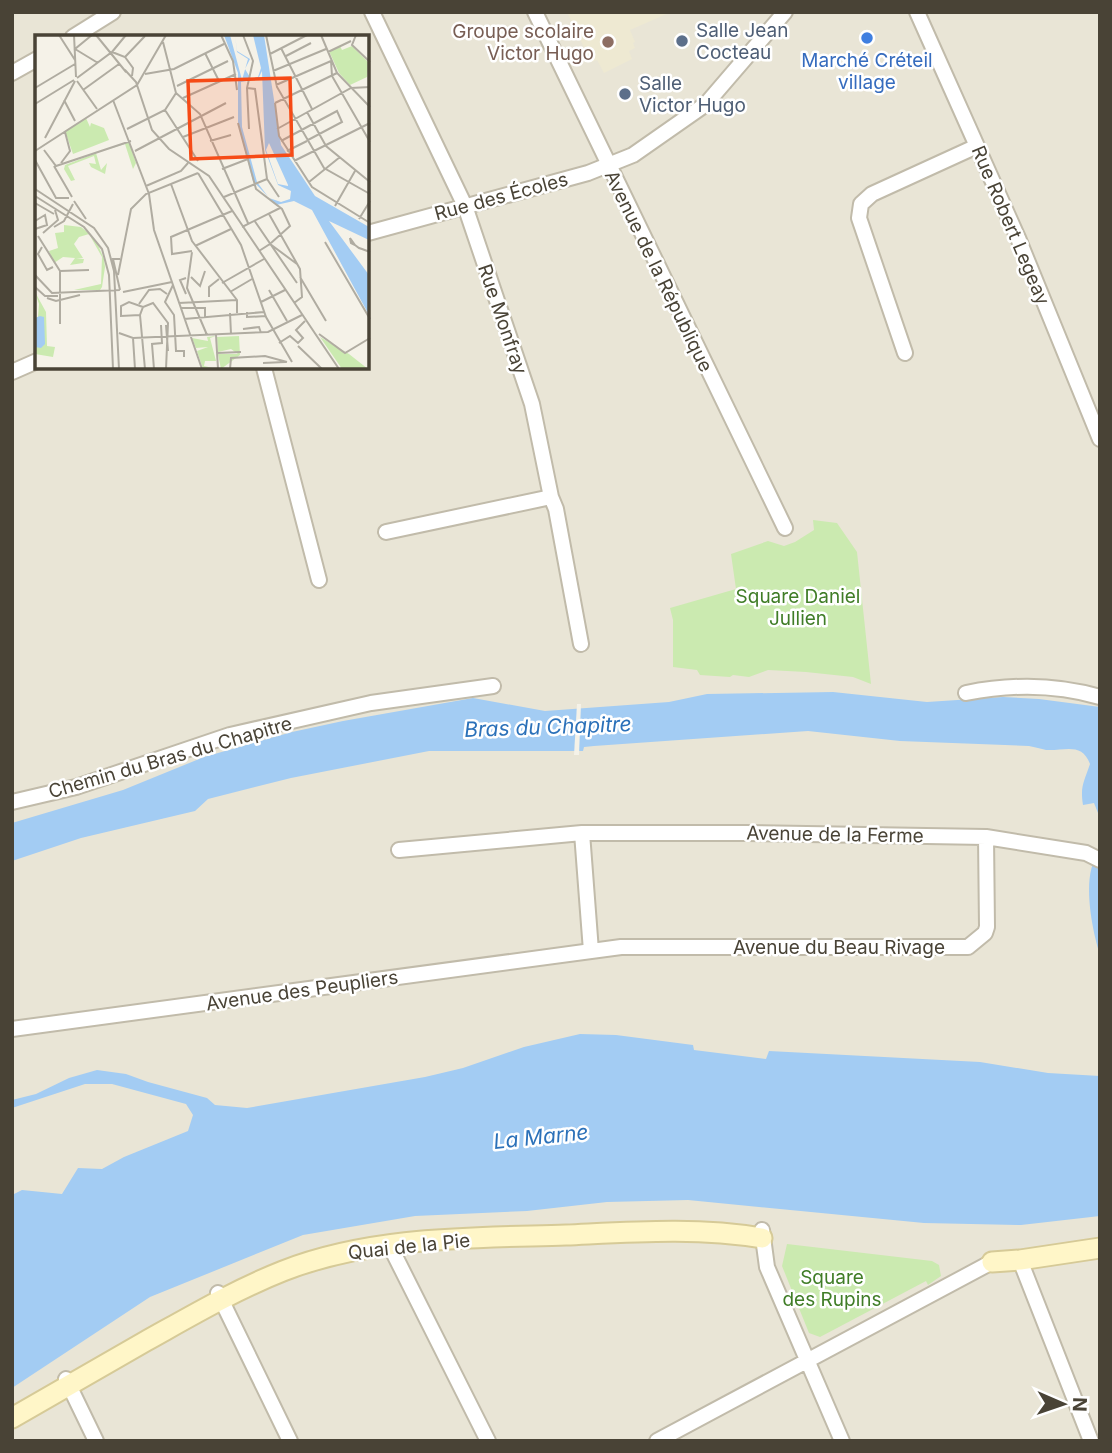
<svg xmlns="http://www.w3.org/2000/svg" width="1112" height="1453" viewBox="0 0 1112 1453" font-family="Inter,sans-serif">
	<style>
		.residential { fill: #e9e5d6; fill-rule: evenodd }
		.education { fill: #eee9d2 }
		.green { fill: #cbeab0 }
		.water { fill: #a3ccf3 }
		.pier { fill: #f5f2e8 }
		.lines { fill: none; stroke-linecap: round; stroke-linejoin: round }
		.street-casing { stroke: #c1bbaa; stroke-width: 18 }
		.secondary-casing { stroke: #d6ca97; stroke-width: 23 }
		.street { stroke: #fff; stroke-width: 14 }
		.secondary { stroke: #fff6c8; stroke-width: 19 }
		.shop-dot { fill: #3f7fe0; stroke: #fff; stroke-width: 2.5 }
		.service-dot { fill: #5c6f8a; stroke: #fff; stroke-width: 2.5 }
		.education-dot { fill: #8d6e63; stroke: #fff; stroke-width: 2.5 }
		.labels { text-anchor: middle; stroke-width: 5; stroke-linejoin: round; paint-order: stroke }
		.service-label { font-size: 19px; fill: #4e5e75; stroke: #fff; text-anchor: start }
		.education-label { font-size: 19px; fill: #785e54; stroke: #fff; text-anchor: end }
		.shop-label { font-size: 19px; fill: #366cbe; stroke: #fff }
		.street-label { font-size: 19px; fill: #494336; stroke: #fff }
		.park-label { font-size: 19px; fill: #407d27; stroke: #fff }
		.water-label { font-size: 21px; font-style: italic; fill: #2b71b9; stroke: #fff }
		.inset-road { fill: none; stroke: #b0aca1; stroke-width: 2 }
		.view { fill: #f64b17; fill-opacity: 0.15; stroke: #f64b17; stroke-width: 3.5 }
		.inset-edge { fill: none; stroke: #494336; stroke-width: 3.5 }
	</style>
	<rect width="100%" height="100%" fill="#f5f2e8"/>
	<path class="residential" d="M12 12H1100V1441H12ZM37 37H368V368H37Z"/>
	<path class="education" d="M567 12H671L630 30 635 42 633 43 635 48 629 51 632 59 604 73 597 60 591 62Z"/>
	<path class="green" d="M813 520 837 523 857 552 871 684 853 677 806 672 768 670 749 677 733 675 730 677 700 675 697 670 673 667V620L670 608 736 589 731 554 768 541 784 546 795 542 814 530Z
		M787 1244 932 1261 939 1265 941 1276 928 1285 926 1281 820 1337 809 1333 782 1266Z"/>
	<path class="water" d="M833 692 927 702 1003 697 1039 699 1100 707V818L1094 803 1083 805C1080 786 1084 782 1090 764 1082 742 1065 751 1046 750 1041 749 1035 747 1029 746L900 741 808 731 594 746 584 747 583 751H429L291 778 208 799 195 811 81 838 12 861V823L123 790 204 757 292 732 343 721 473 698 545 711 669 702 707 694Z
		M1100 852V955C1092 930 1080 872 1100 852Z
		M580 1034 616 1035 693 1045 694 1050 766 1059 769 1051 980 1062 1048 1073 1100 1076V1216L1021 1225 924 1223 688 1200 607 1202 527 1211 415 1216 303 1235 150 1297 12 1388V1195L22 1190 62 1194 78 1168 102 1169 124 1157 188 1131 193 1115 186 1104 112 1084H85L12 1108V1100L36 1094 69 1078 97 1070 126 1074 148 1082 207 1098 215 1105 247 1108 425 1077 463 1068 524 1047Z"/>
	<path class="pier" d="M577 704H581L579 755H574Z"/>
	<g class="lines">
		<defs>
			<path id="street" d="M372 12 465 206 532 404 551 497 556 509 581 644
				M535 12 785 528
				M917 12 1018 238 1100 439
				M73 37 113 12
				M12 73 37 59
				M368 233 588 173 633 155 706 104 785 12
				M905 353 859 218 861 204 872 194 977 146
				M264 368 319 580
				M12 372 37 361
				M386 532 551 497
				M966 693C1011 684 1056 684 1100 697
				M12 802 76 787 230 735 371 703 493 686
				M582 833 591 951
				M399 850 582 833H745L986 837 1086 853 1100 860
				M12 1029 621 947H968L985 933 987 927 986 837
				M762 1230 767 1267 842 1441
				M389 1244 488 1441
				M1020 1260 1091 1441
				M218 1293 290 1441
				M66 1379 96 1441
				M657 1441 992 1262"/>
			<path id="secondary" d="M992 1262 1020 1260 1100 1248
				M12 1418C57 1392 101 1367 146 1341 191 1316 235 1290 283 1271 372 1236 472 1238 566 1235 632 1232 697 1227 762 1238"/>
		</defs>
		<use href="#street" class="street-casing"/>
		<use href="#secondary" class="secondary-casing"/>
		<use href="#street" class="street"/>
		<use href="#secondary" class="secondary"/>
	</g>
	<circle class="shop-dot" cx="867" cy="38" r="7"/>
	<g class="service-dot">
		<circle cx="682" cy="41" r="7"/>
		<circle cx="625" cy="94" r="7"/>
	</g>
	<circle class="education-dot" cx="608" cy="42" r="7"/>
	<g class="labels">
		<g class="service-label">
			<text x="696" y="37">Salle Jean<tspan x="696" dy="22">Cocteau</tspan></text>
			<text x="639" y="90">Salle<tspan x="639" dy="22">Victor Hugo</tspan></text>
		</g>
		<g class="education-label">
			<text x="594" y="38">Groupe scolaire<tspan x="594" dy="22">Victor Hugo</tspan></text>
		</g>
		<g class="shop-label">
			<text x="867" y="67">Marché Créteil<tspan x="867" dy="22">village</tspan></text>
		</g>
		<g class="street-label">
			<text transform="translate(501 196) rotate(-15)" y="7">Rue des Écoles</text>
			<text transform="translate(1011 225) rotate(67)" y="7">Rue Robert Legeay</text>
			<text transform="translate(659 271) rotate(64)" y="7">Avenue de la République</text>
			<text transform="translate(503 319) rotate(71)" y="7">Rue Monfray</text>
			<text transform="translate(170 757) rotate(-16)" y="7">Chemin du Bras du Chapitre</text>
			<text transform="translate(835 834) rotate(1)" y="7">Avenue de la Ferme</text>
			<text x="839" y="954">Avenue du Beau Rivage</text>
			<text transform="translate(302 990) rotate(-8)" y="7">Avenue des Peupliers</text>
			<text transform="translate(409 1246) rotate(-6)" y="7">Quai de la Pie</text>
		</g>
		<g class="park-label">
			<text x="798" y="603">Square Daniel<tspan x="798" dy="22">Jullien</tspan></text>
			<text x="832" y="1284">Square<tspan x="832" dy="22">des Rupins</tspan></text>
		</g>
		<g class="water-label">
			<text transform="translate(548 727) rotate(-2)" y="7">Bras du Chapitre</text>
			<text transform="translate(541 1137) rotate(-6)" y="7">La Marne</text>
		</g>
	</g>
	<g transform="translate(35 35)">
		<rect width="334" height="334" fill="#f5f2e8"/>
		<path d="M305 11 307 15 317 11 334 28 332 42 315 50 304 38 294 16ZM51 83 55 92 56 88 69 93 74 105 38 119 30 96ZM94 107 101 128 98 134 90 109 61 118 66 135 72 128 70 139 56 132 54 128 61 129 59 121 33 131 40 145 36 146 29 134 30 130 64 117ZM29 190 46 192 52 197 63 210 69 224 70 232 67 252 65 255H39L66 249 67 222 54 199 44 202 39 209 48 223 41 224H49L48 228 35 230 40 223 28 222 19 228 14 216 23 213 20 198 29 197ZM0 257 11 277 12 311 20 312 18 322 0 319 4 269ZM181 301 175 303 181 326H170L169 331 182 334H168L162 316 173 312 161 313 157 303 173 306 172 302ZM204 301 205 320 186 334 183 319H203L196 314 183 317 182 302ZM285 302 314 319 333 334H307Z" fill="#cbeab0"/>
		<path d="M189 0H195L207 45 213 24 202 17 200 0 202 16 215 24 210 34 216 44 223 42 226 33 218 0H229L246 110 280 161 334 192V205L294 186 334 240V280L277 175 259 166 241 170 218 146 203 89V38ZM227 36 230 115 243 150 256 156 255 164 246 167 234 163 222 147 207 92 206 47 223 44ZM234 108 253 150V151L243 149 231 115ZM5 281 9 282 10 309 6 313 0 312V283Z" fill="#a3ccf3" fill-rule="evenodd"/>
		<path class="inset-road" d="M24 0 40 25M39 0 41 42M57 0 40 14 63 28M61 0 91 37M186 0 198 26 202 55M208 0 218 26 212 53 214 94M231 0 242 52 289 133 335 159M286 0 302 38 335 72M321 0 317 10 335 27M246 13 277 74M77 17 91 0M293 17 316 6M170 18 184 46M235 19 272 0M251 21 276 8M90 22 110 1M296 26 297 41 335 107M90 35 101 47 117 95 134 114 174 141 304 334M238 36 291 14M110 39 139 34 189 9M42 43 77 17 90 22 98 33 97 41M42 46 62 74M241 50 296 26M142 51 193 26M0 53 40 29M212 53 220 54 232 144 244 162M48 55 84 29M141 58 165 79 213 188M148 63 201 39M29 65 40 86M78 65 114 159 119 195 167 334M240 68 244 101 277 152 335 188M240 68 302 38M0 69 39 45M130 75 163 126M272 77 291 111 335 147M203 88 221 154 247 174 255 191 236 208M92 94 130 75 141 58 128 7M242 94 316 53 335 52M148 102 199 82M10 103 40 46M175 106 196 100M246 106 302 76 307 87 273 105M9 115 21 131 96 106M0 116 102 50 131 0M100 116 191 68M252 116 272 106M0 125 21 163H34M259 126 335 88M26 128 35 116 30 97M19 131 37 162M187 134 213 124M163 138 206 210 231 282 257 327M274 147 305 122M136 149 157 206 202 265V278M111 151 146 136 153 128M0 154 59 193 73 213 79 236 84 334M0 161 49 192 67 214 74 240 78 334M189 162 232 144M39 166 51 184M0 168 19 179M300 171 320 136M234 179 265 234 267 262 259 268M324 184 335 166M219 185 262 248M0 186 10 180 12 190 0 194M19 192 29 186 38 169M207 192 245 173M8 198 23 185 20 175M3 201 25 236V289M290 207 335 284M320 210 315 203 316 208 320 210 324 213 327 214 335 217M160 211 196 194M7 212 3 219 12 235 18 232M157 216 137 219 136 202 197 176M224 216 235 209 262 229M157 217 152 253 172 300M25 236 54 235M0 240 17 258 85 255M83 240 96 174 111 159 163 138M156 242 165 251 170 236M265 242 291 286M151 243 145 245 151 259M187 248 229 224M138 250 130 267 139 280 141 316H149V322M0 252 10 261H23M85 255 78 224H85M234 255 252 286M88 257 137 247M195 257 217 244M174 262V252L184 244M12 263 21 266 45 260M226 267 250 255M144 268 202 265M104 269 114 255 125 254 132 259M146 273H170V282M212 277V282L231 281M195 278 196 299M105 280 86 281V271L94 267 108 272M149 284 229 277M131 290 133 316M208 294 224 292 226 298M84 298 98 303 233 297 267 280M284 299 310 318 335 303M181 300 183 334M98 303 100 334M244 308 255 301 263 308 268 303 261 295 270 286M263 311 287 334M182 318 206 317M228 328 250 327M110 334 105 280 108 272 118 268 133 288 131 334M119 334 117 309 127 308 126 290M195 334 196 323 230 321 252 327"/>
		<path class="view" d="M255 43 257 120 156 124 153 46Z"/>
		<rect width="334" height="334" class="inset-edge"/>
	</g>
	<rect width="1112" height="1453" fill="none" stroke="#494336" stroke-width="28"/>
	<g transform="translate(1063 1404) rotate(92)" stroke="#ffffff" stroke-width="5" paint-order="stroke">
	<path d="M0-5L12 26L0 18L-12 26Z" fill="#494336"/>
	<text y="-10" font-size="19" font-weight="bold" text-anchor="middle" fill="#494336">N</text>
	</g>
</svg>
